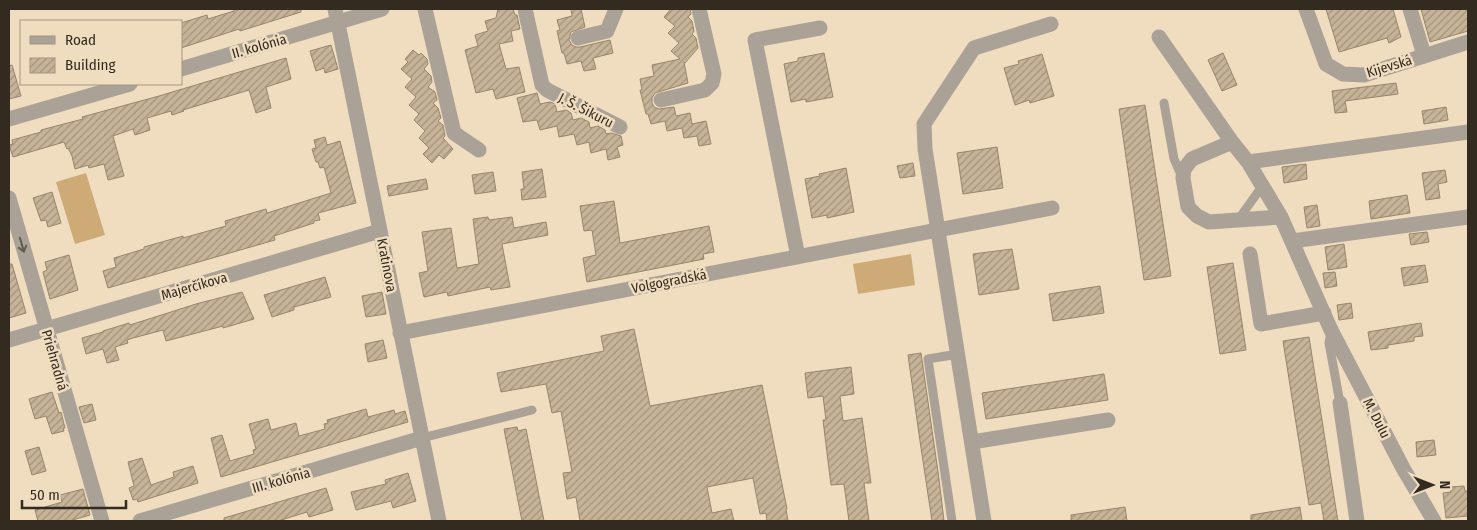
<svg xmlns="http://www.w3.org/2000/svg" width="1477" height="530" viewBox="0 0 1477 530" font-family="'Fira Sans Condensed',sans-serif">
	<style>
		.grass { fill: #cdaa76 }
		.building { fill: url(#building-hatch); stroke: #97856b }
		.lines { fill: none; stroke-linecap: round; stroke-linejoin: round }
		.lane { stroke: #aaa296; stroke-width: 9 }
		.street { stroke: #aaa296; stroke-width: 15 }
		.oneway { stroke: #635b4f }
		.labels { text-anchor: middle; stroke-width: 5; stroke-linejoin: round; paint-order: stroke }
		.street-label { font-size: 14px; fill: #332b20; stroke: #f0ddc0 }
	</style>
	<defs>
		<pattern id="building-hatch" width="6" height="6" patternUnits="userSpaceOnUse" patternTransform="scale(1.25)"><rect width="6" height="6" fill="#c7b498"/><path d="M-1 1l2-2M0 6l6-6M5 7l2-2" fill="none" stroke="#a2937c"/></pattern>
	</defs>
	<rect width="100%" height="100%" fill="#f0ddc0"/>
	<path class="grass" d="M86 173 105 235 75 244 56 182Z
		M911 254 915 285 858 294 853 264Z"/>
	<path class="building" d="M233 9H301V12L240 31 239 29 181 48V23L207 15 208 19 234 11Z
		M498 9H513L515 15H517L520 29 511 31 513 41 499 44 506 69 519 67 525 92 496 99 493 89 476 93 465 50 478 46 475 35 488 31 485 21 496 18Z
		M571 9H581L585 27 571 32 569 40 572 45 576 47H580L610 40 613 53 593 58 596 69 584 71 581 61 567 64 564 53H562L557 31 560 30 557 20 572 16Z
		M671 9H690L691 14 688 17 692 21 694 31 692 34 696 38 698 48 685 63 684 62 688 83 655 93 652 98V103L654 107 659 109 674 107 676 116 690 113 692 124 706 121 711 144 699 146 697 136 684 138 682 128 667 131 665 121 651 124 648 114H646L640 90H642L640 79 654 76 652 65 680 59 671 51 679 43 668 33 675 26 664 17Z
		M1326 9H1393L1401 37 1389 43 1387 38 1339 52Z
		M1421 9H1468V31L1430 42Z
		M331 45 338 69 325 73 324 68 316 71 310 51Z
		M413 50 419 55 421 53 427 59 428 64 424 69 431 76 432 82 428 87 435 92 437 100 433 103 438 108 441 118 438 121 443 125 445 136 443 138 453 149 444 159 439 155 432 163 423 154 429 148 419 138 425 131 414 120 419 114 409 105 416 97 405 87 412 79 401 69 408 62 405 59Z
		M824 53 833 97 806 102V99L791 102 784 64 798 61V58Z
		M1223 53 1237 85 1222 91 1208 60Z
		M1042 54 1054 96 1030 103 1029 100 1015 105 1004 68 1019 64 1018 61Z
		M286 58 291 79 266 87 271 108 256 113 249 90 183 110 184 111 172 115 171 111 147 118 150 130 135 135 133 129 113 136 124 176 108 180 104 164 89 168 88 165 75 169 72 156 68 148 67 149 64 142 13 157 9 145 13 144 12 140 41 132V130L83 119 82 117 159 96Z
		M12 65 21 96 9 99V66Z
		M1396 83 1398 94 1345 101 1347 112 1335 113 1332 91Z
		M537 93 540 104 550 102 555 104 557 112 566 110 571 113 573 120 581 118 589 122 590 128 598 126 605 130 606 134 611 133 621 136 623 145 617 147 620 157 608 160 606 149 591 153 589 142 577 145 574 134 559 137 557 126 540 130 537 120 523 122 517 98Z
		M1145 105 1171 276 1144 280 1119 109Z
		M1446 107 1448 120 1424 124 1422 111Z
		M325 137 327 145 340 141 356 203 318 213 320 220 314 221V223L274 236 275 240 108 288 103 271 116 267 114 258 144 249V247L183 236V238L226 226 225 221 266 209 267 213 331 193 324 167 320 168 318 162H316L312 149 316 148 314 140Z
		M997 147 1003 188 963 194 957 153Z
		M913 163 915 176 900 178 897 166Z
		M1306 164 1307 179 1284 183 1282 167Z
		M846 168 854 212 827 218V215L812 218 805 179 820 176 819 174Z
		M542 169 546 197 522 200 521 189H524L522 172Z
		M1445 170 1447 182 1438 184 1440 198 1426 200 1422 173Z
		M493 172 496 191 475 194 472 175Z
		M426 179 428 189 389 196 387 186Z
		M52 192 61 223 48 227 46 220 41 221 33 198Z
		M1407 195 1410 213 1371 219 1369 201Z
		M614 201 620 243 709 226 714 252 703 254 704 259 587 282 583 258 596 255 592 230 584 231 580 206Z
		M1317 205 1320 226 1307 228 1304 207Z
		M488 217 489 220 512 217 514 228 546 222 548 235 502 244 510 287 491 290 490 287 448 296 447 292 424 297 419 273 428 271 422 232 451 228 457 268 479 264 473 219Z
		M1427 232 1429 242 1411 245 1409 234Z
		M1344 244 1347 267 1328 270 1325 247Z
		M1012 249 1019 289 979 295 973 254Z
		M69 255 78 290 50 299 43 272 47 270 45 262Z
		M1233 263 1246 350 1220 354 1207 267Z
		M9 264H12L26 313 9 318Z
		M1425 265 1428 282 1404 286 1401 268Z
		M1335 272 1337 286 1325 288 1323 273Z
		M325 277 331 297 294 307V310L272 317 264 295Z
		M1100 286 1104 313 1053 321 1049 294Z
		M242 292 254 319 223 328V326L166 341 163 330 133 338 127 340 128 343 115 347 119 360 107 363 103 349 86 354 82 338 103 332V331L129 323 130 325 196 304Z
		M382 292 386 314 366 317 362 296Z
		M1351 303 1353 318 1339 320 1337 305Z
		M1421 323 1423 336 1414 337V341L1388 345V348L1371 350 1368 332Z
		M634 329 650 406 762 385 787 509H786L788 521H767L766 513 760 514 753 478 707 487 712 513 731 509 734 521H580L576 497 567 499 563 473 572 472 561 411 552 413 546 384 501 392 497 373 604 351 601 336Z
		M1309 337 1334 497 1338 521H1324L1321 503 1309 505 1283 341Z
		M383 340 387 358 368 362 365 344Z
		M921 353 939 479 944 521H932L920 441 908 355Z
		M851 367 854 394 840 396 843 421 862 418 871 483H864L869 521H849L844 484 831 485 823 420H826L823 396 808 398 805 373Z
		M1104 374 1108 400 986 419 982 393Z
		M52 392 59 413 61 412 65 428H63L64 431 52 434 46 416 35 419 29 399Z
		M92 404 96 420 84 423 79 407Z
		M366 409 368 417 394 410 395 414 405 411 408 422 221 477 211 438 222 435 230 461 254 454 253 450 256 449 249 424 268 419 271 430 296 423 299 436 325 429 324 424 328 423 327 420Z
		M517 427 518 431 526 429 544 521H522L504 429Z
		M1434 440 1436 455 1417 457 1416 442Z
		M39 447 46 471 32 475 25 451Z
		M142 458 151 485 174 477 173 472 193 466 198 483 138 502 137 499 133 500 129 488 134 486 128 462Z
		M408 473 416 501 393 508 391 501 356 510 351 492 386 484 385 480Z
		M1464 486 1465 491H1468V516L1446 518 1443 493 1451 492 1450 487Z
		M326 488 333 510 309 517 307 512 278 521H224V518Z
		M83 489 90 515 69 521H38L35 510 62 502 60 495Z
		M1125 507 1127 521H1071V515Z
		M1300 507 1302 521H1251V515Z"/>
	<g class="lines">
		<path class="lane" d="M1164 103 1174 159 1182 177
			M1238 220 1263 185
			M1331 333 1329 343 1340 403
			M422 438 532 410
			M952 521 928 359 958 354"/>
		<path class="street" d="M335 9 439 521
			M425 9 454 133 479 150
			M525 9 542 85 547 90 620 127
			M1306 9 1326 64 1343 74 1364 75 1468 42
			M1410 9 1424 55
			M1159 37 1232 142 1248 162 1281 217 1331 330 1403 468 1434 521
			M578 38 607 31 616 9
			M181 69 382 9
			M661 100 705 90 712 83 714 74 699 9
			M9 119 130 84
			M1232 142 1192 159 1184 169 1183 178 1188 207 1197 216 1209 222 1281 217
			M1248 162 1468 132
			M9 198 102 521
			M1292 241 1468 217
			M1250 254 1261 324 1324 313
			M798 257 755 40 820 28
			M400 333 1052 208
			M9 340 380 231
			M1340 403 1357 521
			M972 442 1108 420
			M140 521 422 438
			M984 521 925 149 924 124 974 48 1051 24"/>
	</g>
	<defs><path id="oneway-shaft" d="M-6 0H5M1.5-3L5.5 0L1.5 3" fill="none" stroke-width="1.6" stroke-linecap="round" stroke-linejoin="round" transform="scale(1.25)"/></defs>
	<use class="oneway" href="#oneway-shaft" transform="translate(22 245) rotate(74)"/>
	<g class="labels">
		<g class="street-label">
			<text transform="translate(259 46) rotate(-16)" y="5">II. kolónia</text>
			<text transform="translate(1389 66) rotate(-17)" y="5">Kijevská</text>
			<text transform="translate(586 110) rotate(27)" y="5">J. Š. Šikuru</text>
			<text transform="translate(387 265) rotate(79)" y="5">Kratinova</text>
			<text transform="translate(669 281) rotate(-11)" y="5">Volgogradská</text>
			<text transform="translate(194 286) rotate(-16)" y="5">Majerčíkova</text>
			<text transform="translate(55 360) rotate(74)" y="5">Priehradná</text>
			<text transform="translate(1377 418) rotate(63)" y="5">M. Dulu</text>
			<text transform="translate(281 480) rotate(-16)" y="5">III. kolónia</text>
		</g>
	</g>
	<rect width="1477" height="530" fill="none" stroke="#332b20" stroke-width="20"/>
	<rect x="20" y="20" width="162" height="65" fill="#f0ddc0" stroke="#a49680"/>
	<rect x="30" y="36" width="25" height="8" fill="#aaa296" stroke="#a49680"/>
	<text x="65" y="45" font-size="15" fill="#332b20">Road</text>
	<rect x="30" y="58" width="25" height="15" fill="url(#building-hatch)" stroke="#a49680"/>
	<text x="65" y="70" font-size="15" fill="#332b20">Building</text>
	<g transform="translate(1432 485) rotate(90)" stroke="#f0ddc0" stroke-width="4" paint-order="stroke">
	<path d="M0-4L9 19L0 12L-9 19Z" fill="#332b20"/>
	<text y="-8" font-size="14" font-weight="bold" text-anchor="middle" fill="#332b20">N</text>
	</g>
	<path d="M22 500v8h104v-8" fill="none" stroke="#332b20" stroke-width="2.5"/>
	<text x="30" y="500" font-size="15" fill="#332b20" stroke="#f0ddc0" stroke-width="4" paint-order="stroke">50 m</text>
</svg>
